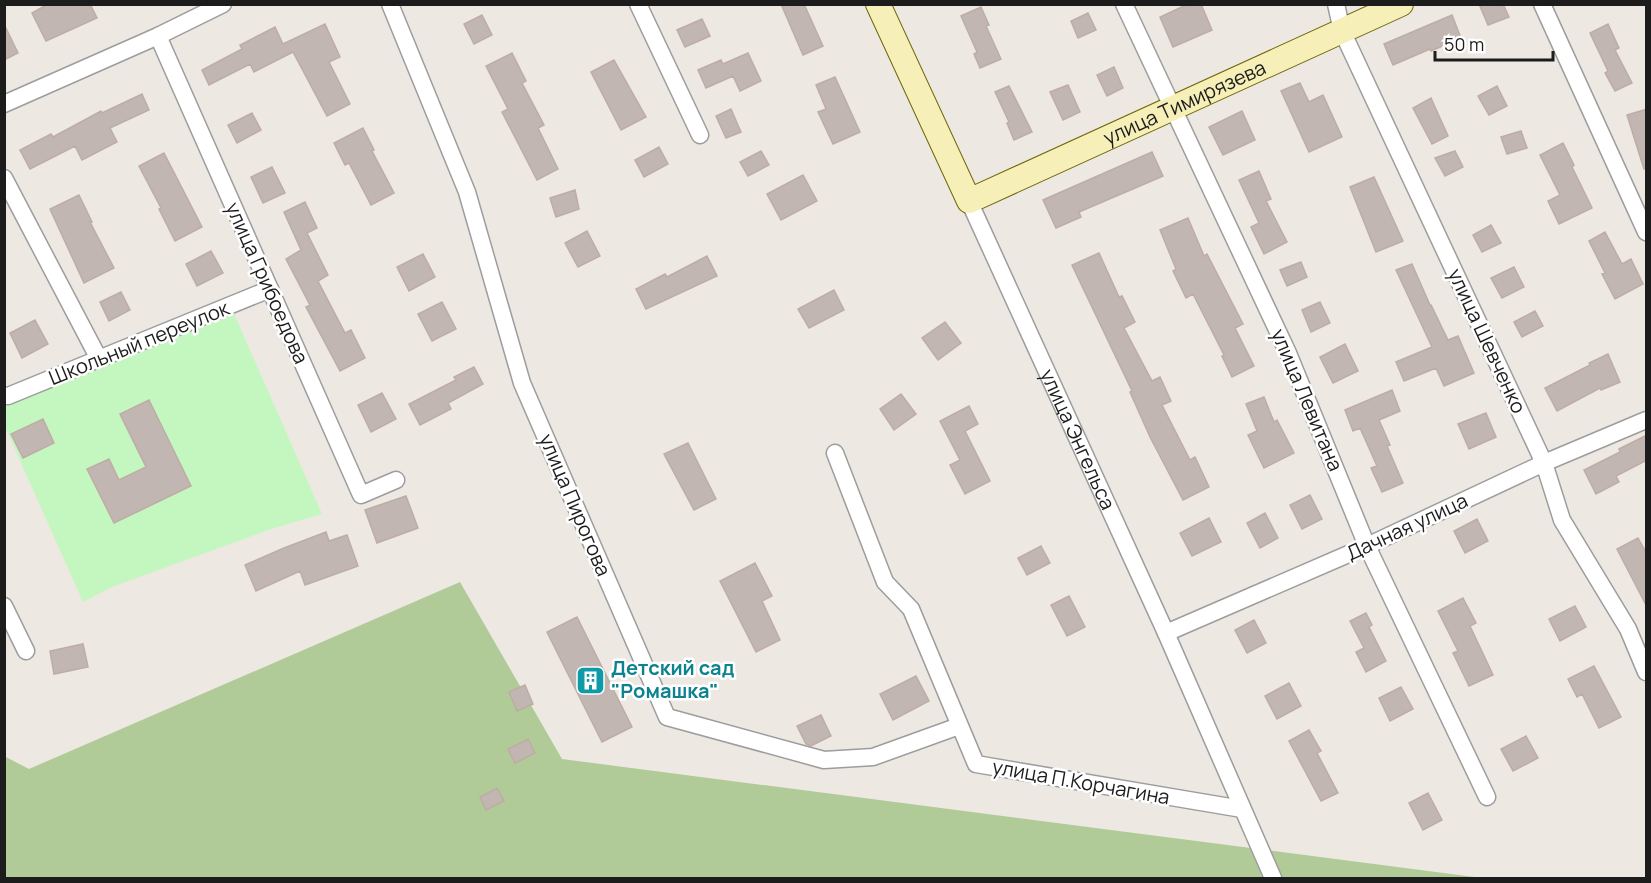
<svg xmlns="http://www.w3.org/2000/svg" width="1651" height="883" viewBox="0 0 1651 883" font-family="Manrope,sans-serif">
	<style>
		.forest { fill: #b0cb98 }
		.park { fill: #c4f7c0 }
		.building { fill: #c1b6b2; stroke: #beaca5; stroke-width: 1.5 }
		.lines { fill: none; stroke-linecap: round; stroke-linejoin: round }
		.street-casing { stroke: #9d9d9d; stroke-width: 19 }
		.secondary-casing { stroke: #6d6709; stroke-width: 26 }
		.street { stroke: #fff; stroke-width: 16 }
		.secondary { stroke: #f6efb7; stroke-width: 24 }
		.labels { text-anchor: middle; stroke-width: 5; stroke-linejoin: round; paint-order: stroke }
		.street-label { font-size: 20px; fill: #1c1c1c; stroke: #fff }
		.culture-label { font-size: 20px; font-weight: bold; fill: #0d838f; stroke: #fff; text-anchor: start }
	</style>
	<rect width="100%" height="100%" fill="#ede8e2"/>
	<path class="forest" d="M460 582 562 759 1482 878H5L4 756 29 769Z"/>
	<path class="park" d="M232 309 322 514 271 529 112 587 83 602 5 427 4 402Z"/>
	<path class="building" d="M48 4H90L97 18 46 41 32 13Z
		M781 4H804L823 46 803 55Z
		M1188 4H1201L1212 30 1173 47 1160 17Z
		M1479 4H1503L1509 17 1488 25Z
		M981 7 989 25 986 26 1001 59 980 68 974 54 977 52 961 16Z
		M1088 13 1096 30 1078 38 1071 21Z
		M482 15 492 35 474 44 464 24Z
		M1452 15 1461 38 1431 51 1430 49 1393 65 1384 44Z
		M702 19 710 36 685 47 677 30Z
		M4 24 18 53 4 60Z
		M325 24 340 57 329 62 350 104 327 116 293 52 254 72 250 64 209 85 202 70 242 49 240 45 275 27 283 44Z
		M1608 24 1619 48 1615 50 1632 83 1615 91 1605 73 1608 71 1590 33Z
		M512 53 526 81 522 83 544 125 538 128 558 169 537 180 502 112 508 109 486 66Z
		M748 53 761 81 740 91 733 76 706 88 698 70 721 60 723 64Z
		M614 60 646 117 621 130 591 72Z
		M1114 67 1123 88 1107 96 1097 75Z
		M835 77 860 132 833 144 818 112 826 109 816 85Z
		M1300 83 1309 102 1323 95 1342 137 1309 152 1281 91Z
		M1068 85 1080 112 1063 120 1050 92Z
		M1009 86 1032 132 1014 140 1007 123 1009 122 995 92Z
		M1497 86 1507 106 1489 115 1478 96Z
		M142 94 149 110 110 128 117 142 82 160 75 146 30 169 20 150 51 134 53 137 101 111 102 113Z
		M1431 98 1448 136 1432 144 1413 108Z
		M731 109 741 132 726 138 716 116Z
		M1647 109V168L1644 169 1627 115Z
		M1242 111 1255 140 1223 155 1209 127Z
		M252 113 261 130 237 143 228 125Z
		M363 128 374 150 372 151 394 193 371 205 349 163 345 165 334 143Z
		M1521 131 1527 148 1507 154 1501 137Z
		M1563 143 1574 165 1572 167 1592 208 1559 224 1548 201 1560 195 1540 155Z
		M659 147 668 164 644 177 635 160Z
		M761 151 769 165 748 176 740 162Z
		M1455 151 1463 167 1445 176 1435 158Z
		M1152 152 1163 176 1079 212 1081 217 1056 228 1043 200Z
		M164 153 202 227 175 241 159 209 161 208 139 166Z
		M272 167 285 193 263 203 251 177Z
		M1259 171 1271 199 1266 201 1287 242 1264 254 1251 227 1259 223 1239 180Z
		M803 175 817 201 781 220 767 194Z
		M1374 177 1403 241 1376 252 1350 187Z
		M575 190 579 209 556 217 550 198Z
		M79 195 92 222H90L114 268 84 283 50 209Z
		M305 202 317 228 307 233 328 275 318 281 345 333 351 330 365 358 340 371 306 307 310 305 286 259 301 250 284 212Z
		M1188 218 1204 256 1207 254 1243 324 1235 328 1254 366 1232 377 1222 356 1224 355 1193 294 1186 298 1173 271 1176 269 1160 230Z
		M1491 225 1501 243 1482 252 1473 235Z
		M587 231 600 256 578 267 565 243Z
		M1605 232 1622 264 1631 259 1643 284 1615 299 1602 274 1605 273 1589 241Z
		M211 251 223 273 197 286 186 264Z
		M1099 253 1119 297 1122 296 1135 322 1124 328 1152 381 1160 377 1171 401 1162 405 1190 460 1195 457 1209 487 1183 500 1150 437 1130 392 1132 391 1072 265Z
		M423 254 435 277 409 291 397 267Z
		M707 256 717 276 646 309 636 289 665 274 667 277Z
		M1301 262 1307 277 1287 286 1280 270Z
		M1412 264 1430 305H1431L1448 340 1458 336 1474 373 1444 386 1436 368 1404 381 1396 362 1432 347 1396 270Z
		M1514 267 1524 287 1502 298 1491 278Z
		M834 290 844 310 809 328 798 309Z
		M121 292 130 310 109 321 100 302Z
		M442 302 456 329 432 341 418 314Z
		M1320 302 1330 323 1311 332 1302 310Z
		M1535 311 1543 326 1522 337 1514 322Z
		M35 320 48 344 22 358 10 333Z
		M945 322 961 343 938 360 922 338Z
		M1345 344 1358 371 1333 383 1320 357Z
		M1608 354 1620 382 1601 390 1600 388 1557 411 1545 388 1590 365 1589 363Z
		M474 367 483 384 448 403 451 409 420 425 409 404 456 380 454 377Z
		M1392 390 1400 411 1379 420 1390 445 1387 446 1403 483 1382 492 1371 468 1377 466 1360 428 1353 431 1345 410Z
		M382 393 396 419 371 432 358 405Z
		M901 394 916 414 894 430 880 409Z
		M1264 397 1274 422 1277 420 1294 453 1264 468 1248 435 1257 431 1246 404Z
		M149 400 191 486 114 523 87 469 109 459 119 480 146 467 120 414Z
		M969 406 978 424 965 431 990 481 965 494 950 465 960 460 940 421Z
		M1486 413 1496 437 1469 449 1458 424Z
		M43 419 54 443 23 458 11 434Z
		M1647 435V460L1616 476 1619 482 1596 494 1584 470 1620 452 1619 449Z
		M688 443 716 499 694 510 664 454Z
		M1310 495 1322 519 1302 529 1290 505Z
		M406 496 418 528 377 543 365 510Z
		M1265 513 1278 538 1260 548 1247 523Z
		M1209 518 1221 542 1192 556 1180 533Z
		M1477 519 1488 541 1465 553 1454 531Z
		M326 532 329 541 347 535 358 566 305 585 300 571 256 591 245 565 284 548Z
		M1638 538 1647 554V607L1617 549Z
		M1041 546 1050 563 1027 575 1018 558Z
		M755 563 772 596 762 601 780 640 756 652 720 581Z
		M1069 596 1085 627 1067 636 1051 605Z
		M1463 598 1476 623 1470 626 1493 675 1469 686 1453 653 1458 651 1438 611Z
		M1575 606 1586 627 1560 641 1549 619Z
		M1366 613 1372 625 1369 627 1386 661 1366 672 1356 652 1364 648 1350 621Z
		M577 617 632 727 602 742 547 632Z
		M1254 620 1266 643 1247 653 1235 630Z
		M83 644 88 667 54 674 50 651Z
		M1594 666 1621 717 1599 728 1582 694 1577 697 1568 679Z
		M916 676 929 701 893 720 880 694Z
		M1289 683 1301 706 1277 719 1265 696Z
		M525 685 533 704 517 711 509 692Z
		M1401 687 1413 709 1390 721 1379 698Z
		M821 715 831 736 811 746 806 744 797 726Z
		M1309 730 1321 751 1317 753 1338 793 1321 801 1289 741Z
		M1526 736 1538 758 1513 771 1501 749Z
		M528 739 535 753 515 763 508 749Z
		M497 788 504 801 486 810 480 797Z
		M1428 793 1442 820 1423 830 1409 803Z"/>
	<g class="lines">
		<defs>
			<g id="street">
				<path d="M390 4 467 192 522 383 667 717 824 760 873 757 959 726"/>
				<path d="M638 4 700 135"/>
				<path d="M1124 4 1288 353 1367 546 1487 797"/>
				<path d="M1336 4 1342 31 1544 463 1562 520 1628 629 1646 672"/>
				<path d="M1542 4 1646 232"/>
				<path d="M158 36 361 495 396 480"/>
				<path d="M4 104 158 36 223 4"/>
				<path d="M4 178 99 359"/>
				<path id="s1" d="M969 201 1166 633 1273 878"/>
				<path d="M8 396 270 289"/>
				<path d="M835 453 885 582 911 609 976 764 1242 809"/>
				<path d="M4 606 26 651"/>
				<path d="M1166 633 1367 546 1544 463 1646 420"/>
			</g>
			<g id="secondary">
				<path id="s2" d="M878 4 969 201 1401 4"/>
			</g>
		</defs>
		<use href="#street" class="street-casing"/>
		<use href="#secondary" class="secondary-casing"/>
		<use href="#street" class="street"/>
		<use href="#secondary" class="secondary"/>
	</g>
	<defs>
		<symbol id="building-square" viewBox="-11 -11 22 22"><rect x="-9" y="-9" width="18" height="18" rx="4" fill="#0f9aa8" stroke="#fff"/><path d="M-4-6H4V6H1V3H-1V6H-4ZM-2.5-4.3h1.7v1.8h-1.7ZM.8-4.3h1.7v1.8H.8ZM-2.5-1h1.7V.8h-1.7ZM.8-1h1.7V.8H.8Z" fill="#fff"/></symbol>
	</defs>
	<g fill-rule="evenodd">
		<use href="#building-square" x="574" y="664" width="33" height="33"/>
	</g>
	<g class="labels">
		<g class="street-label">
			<text dy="7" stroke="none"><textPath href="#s2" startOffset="454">улица Тимирязева</textPath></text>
			<text transform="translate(267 283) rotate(66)" y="7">улица Грибоедова</text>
			<text transform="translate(1487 341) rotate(65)" y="7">улица Шевченко</text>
			<text transform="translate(139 343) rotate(-22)" y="7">Школьный переулок</text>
			<text transform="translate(1307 400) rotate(67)" y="7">улица Левитана</text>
			<text dy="7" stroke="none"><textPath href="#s1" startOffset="262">улица Энгельса</textPath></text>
			<text transform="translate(575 505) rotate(67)" y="7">улица Пирогова</text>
			<text transform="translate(1407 527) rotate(-25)" y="7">Дачная улица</text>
			<text transform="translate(1081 782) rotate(10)" y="7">улица П.Корчагина</text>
		</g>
		<g class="culture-label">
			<text x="611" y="675">Детский сад<tspan x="611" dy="23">"Ромашка"</tspan></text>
		</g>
	</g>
	<rect width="1651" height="883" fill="none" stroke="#1c1c1c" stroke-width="12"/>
	<path d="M1435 51v9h118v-9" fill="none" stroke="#1c1c1c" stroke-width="3"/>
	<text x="1444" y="51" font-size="18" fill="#1c1c1c" stroke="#ffffff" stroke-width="4.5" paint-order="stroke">50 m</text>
</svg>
